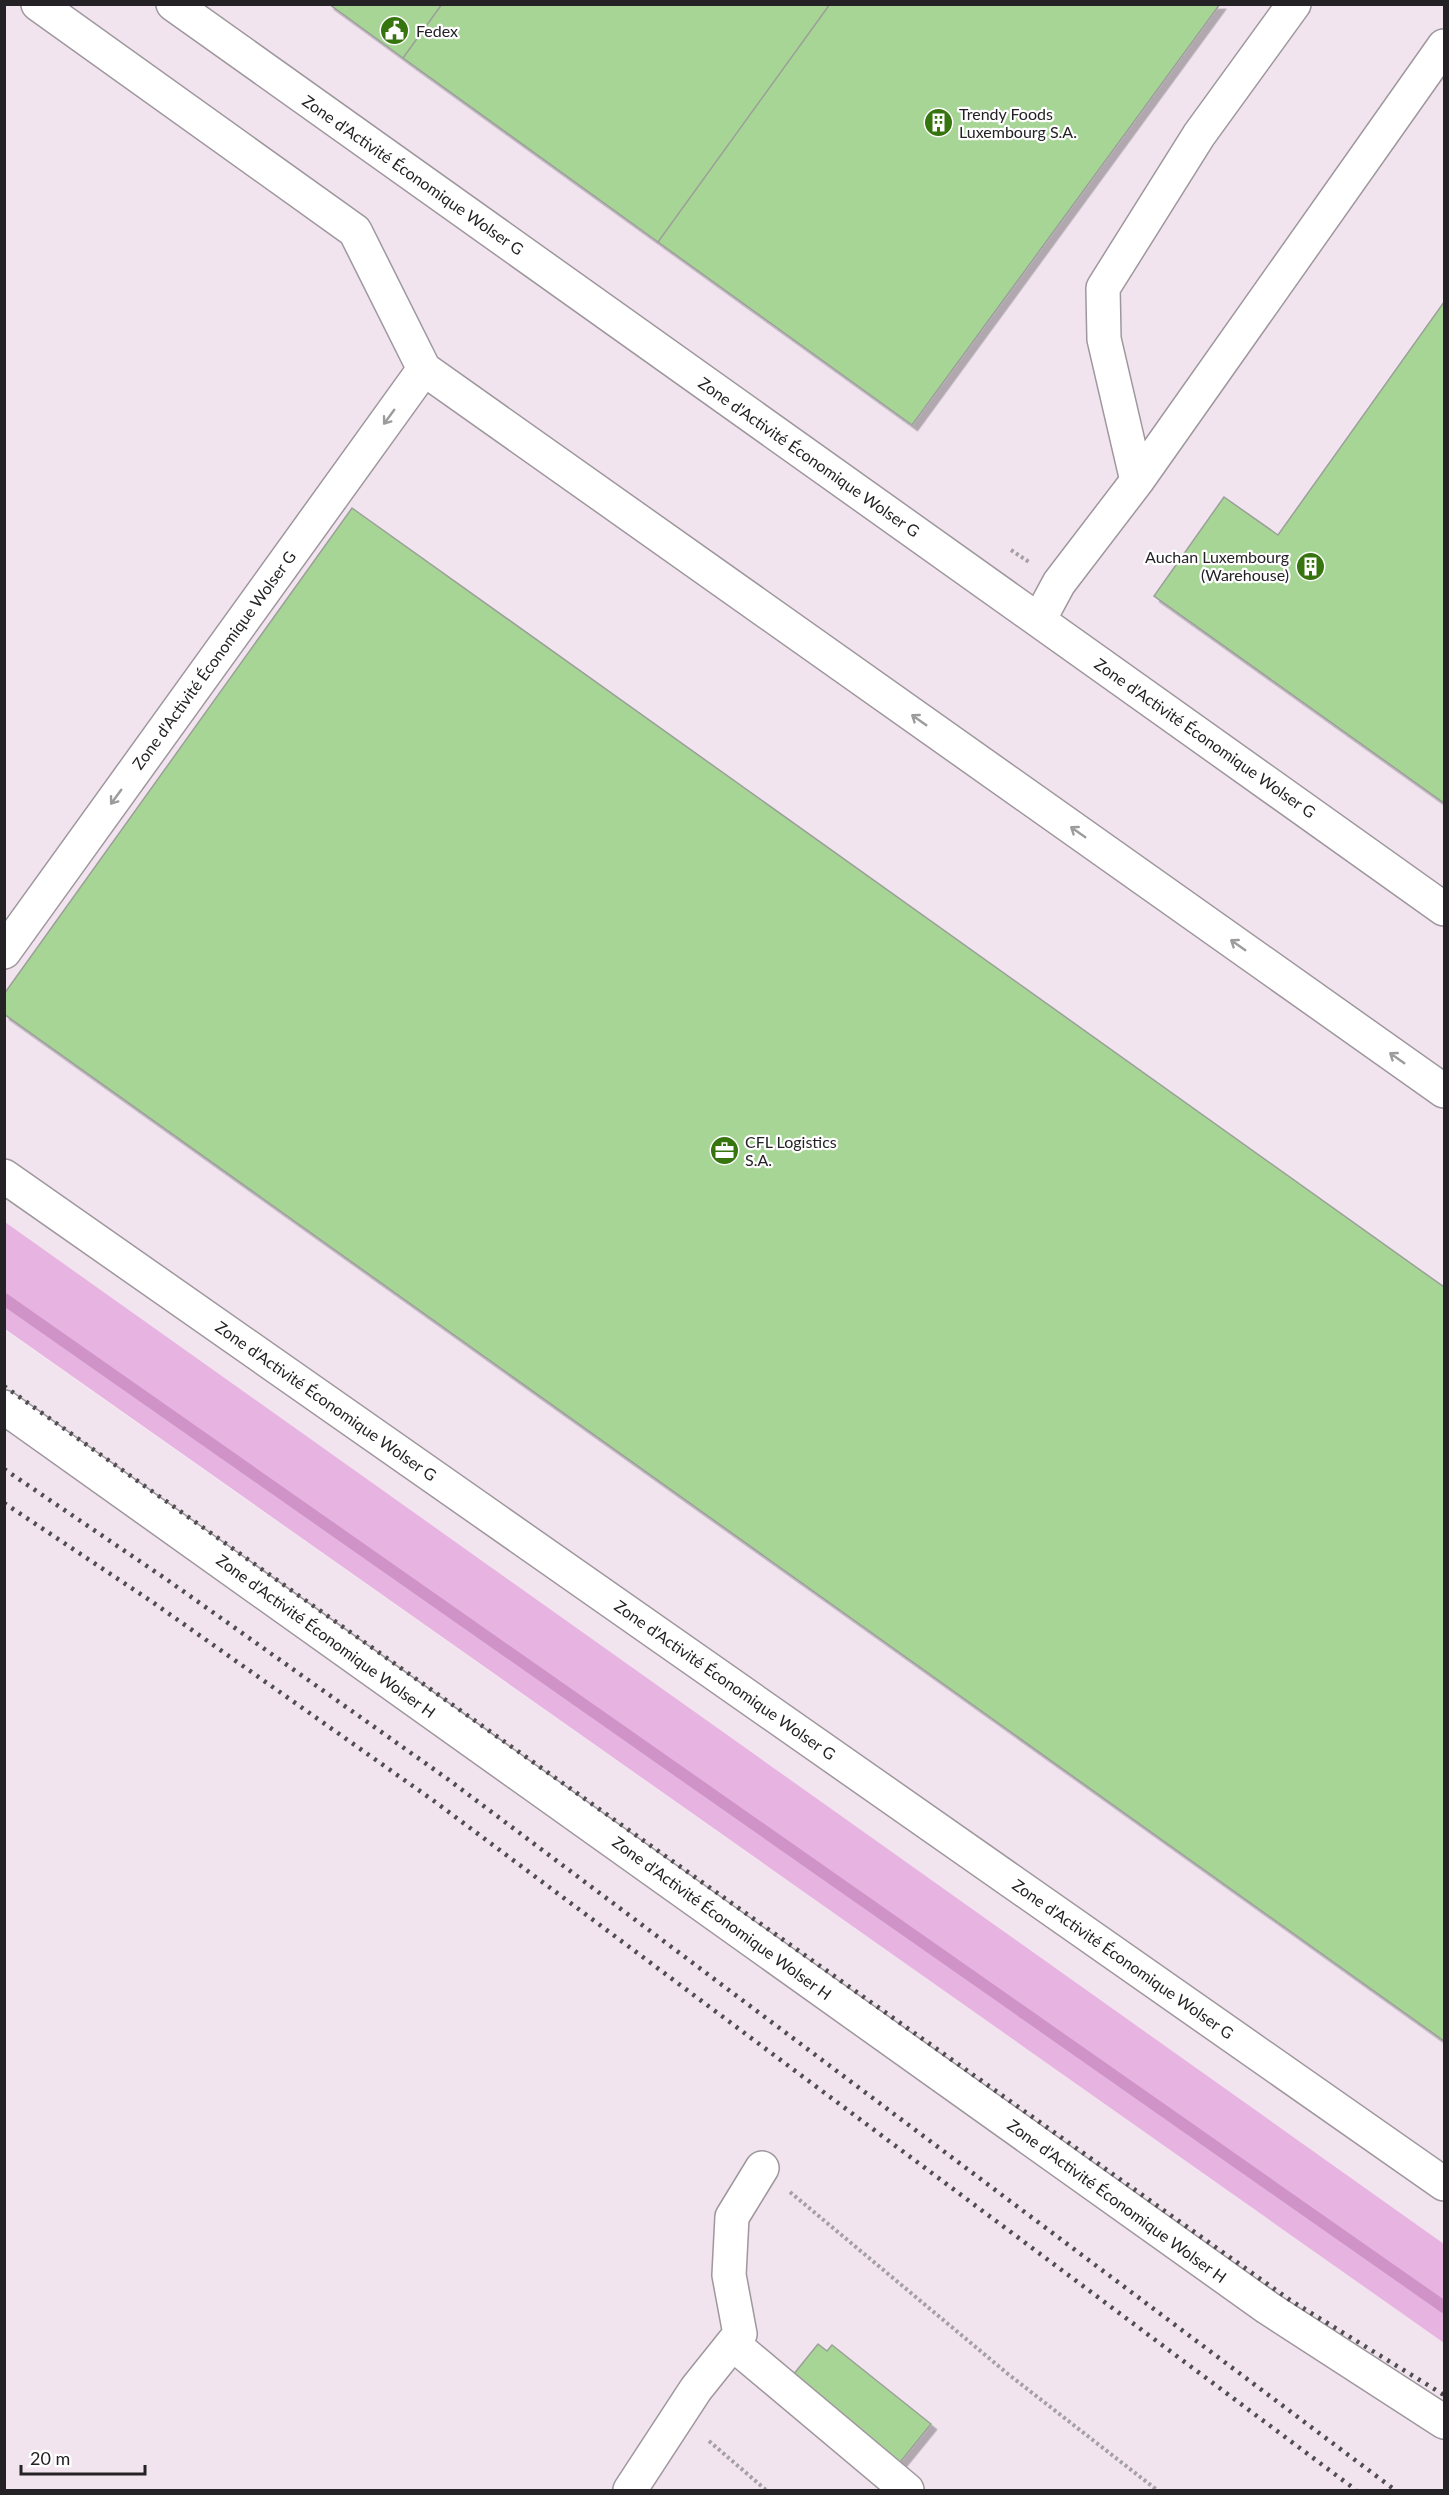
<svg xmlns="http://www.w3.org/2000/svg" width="1449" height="2495" viewBox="0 0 1449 2495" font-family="Lato,sans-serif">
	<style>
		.built { fill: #f1e4ef }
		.green { fill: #e7b3e0 }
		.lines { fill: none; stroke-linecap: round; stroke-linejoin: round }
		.stream { stroke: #cf93c7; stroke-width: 12 }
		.building { fill: #a7d595; stroke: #9ba099; stroke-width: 1.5; filter: url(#shadow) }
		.minor-casing { stroke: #9e979d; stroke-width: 36 }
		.path { stroke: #a5a0a4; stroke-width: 4; stroke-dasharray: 3 3; stroke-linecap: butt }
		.minor { stroke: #fff; stroke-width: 33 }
		.rail { stroke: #504d50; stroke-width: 4.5; stroke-dasharray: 3 6; stroke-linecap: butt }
		.oneway { stroke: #9c9c9c }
		.labels { text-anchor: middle; stroke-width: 4.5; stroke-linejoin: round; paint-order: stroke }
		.poi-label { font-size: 16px; fill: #242224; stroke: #fff; text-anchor: start }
		.street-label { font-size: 16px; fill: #242224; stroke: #fff }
	</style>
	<defs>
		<filter id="shadow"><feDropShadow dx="5.5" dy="5.5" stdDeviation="0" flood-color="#0004"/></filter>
	</defs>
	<rect width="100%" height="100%" fill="#f9f2f8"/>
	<path class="built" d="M5 5H1444V2244L5 1222Z
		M4 1329 1444 2343V2490H5Z"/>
	<path class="green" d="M5 1222 1444 2244V2343L5 1329Z"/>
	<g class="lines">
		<path class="stream" d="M4 1299 1444 2307"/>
	</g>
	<path class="building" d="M329 4H442L403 58Z
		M442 4H830L658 242 403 58Z
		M830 4H1220L912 425 658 242Z
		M1444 302V803L1154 596 1224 497 1278 535Z
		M352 508 1444 1287V2041L4 1014V994Z
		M818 2344 827 2351 832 2345 931 2424 897 2466 793 2375Z"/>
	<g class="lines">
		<defs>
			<path id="minor" d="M38 4 355 231 424 369 1444 1091
				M173 4 1444 909
				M1137 481 1104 339 1103 288 1199 135 1294 4
				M1039 620 1059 583 1137 481 1444 46
				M4 952 424 369
				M4 1176 1444 2184
				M4 1407 1268 2308 1444 2422
				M733 2344 907 2490
				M630 2490 696 2389 740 2334 729 2275 732 2217 762 2168"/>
		</defs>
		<use href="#minor" class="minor-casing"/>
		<path class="path" d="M1011 550 1029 562
			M790 2192 1008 2374 1157 2490
			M709 2441 766 2490"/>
		<use href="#minor" class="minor"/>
		<path class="rail" d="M4 1386 1290 2300 1444 2395
			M4 1469 166 1579 449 1780 1395 2490
			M4 1503 151 1601 434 1801 1356 2490"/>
	</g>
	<defs><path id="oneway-shaft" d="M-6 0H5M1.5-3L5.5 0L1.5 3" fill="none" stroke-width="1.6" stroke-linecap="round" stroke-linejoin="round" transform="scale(1.5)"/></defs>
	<g class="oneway">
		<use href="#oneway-shaft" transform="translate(389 417) rotate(126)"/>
		<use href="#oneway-shaft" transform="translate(919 720) rotate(-145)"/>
		<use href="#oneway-shaft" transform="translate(116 797) rotate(126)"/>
		<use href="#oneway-shaft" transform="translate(1078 832) rotate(-145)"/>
		<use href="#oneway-shaft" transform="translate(1238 945) rotate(-145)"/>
		<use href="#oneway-shaft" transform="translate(1397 1058) rotate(-145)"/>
	</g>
	<defs>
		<symbol id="civic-disc" viewBox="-11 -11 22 22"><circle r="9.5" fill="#36740e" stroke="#fff"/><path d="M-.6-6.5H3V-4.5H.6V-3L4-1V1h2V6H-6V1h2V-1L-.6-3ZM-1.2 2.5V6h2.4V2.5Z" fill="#fff"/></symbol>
		<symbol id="building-disc" viewBox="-11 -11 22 22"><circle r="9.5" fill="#36740e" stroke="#fff"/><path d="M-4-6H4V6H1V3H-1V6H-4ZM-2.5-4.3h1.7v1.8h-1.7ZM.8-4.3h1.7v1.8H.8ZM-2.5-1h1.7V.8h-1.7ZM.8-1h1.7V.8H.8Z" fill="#fff"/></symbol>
		<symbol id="office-disc" viewBox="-11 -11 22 22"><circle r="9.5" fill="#36740e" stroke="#fff"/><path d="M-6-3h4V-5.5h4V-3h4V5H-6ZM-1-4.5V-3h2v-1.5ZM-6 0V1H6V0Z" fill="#fff"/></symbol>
	</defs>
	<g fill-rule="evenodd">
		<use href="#civic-disc" x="378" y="14" width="33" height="33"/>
		<use href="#building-disc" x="922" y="106" width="33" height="33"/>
		<use href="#building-disc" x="1294" y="550" width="33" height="33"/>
		<use href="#office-disc" x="708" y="1134" width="33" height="33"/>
	</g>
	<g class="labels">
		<g class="poi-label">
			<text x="416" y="37">Fedex</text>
			<text x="959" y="120">Trendy Foods<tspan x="959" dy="18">Luxembourg S.A.</tspan></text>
			<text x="1289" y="563" text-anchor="end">Auchan Luxembourg<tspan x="1289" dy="18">(Warehouse)</tspan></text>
			<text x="745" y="1148">CFL Logistics<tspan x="745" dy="18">S.A.</tspan></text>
		</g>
		<g class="street-label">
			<text transform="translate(413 175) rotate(35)" y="6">Zone d'Activité Économique Wolser G</text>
			<text transform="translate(809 457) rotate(35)" y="6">Zone d'Activité Économique Wolser G</text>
			<text transform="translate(214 660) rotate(-54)" y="6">Zone d'Activité Économique Wolser G</text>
			<text transform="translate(1205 738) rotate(35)" y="6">Zone d'Activité Économique Wolser G</text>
			<text transform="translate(326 1401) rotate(35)" y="6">Zone d'Activité Économique Wolser G</text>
			<text transform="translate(326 1636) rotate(36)" y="6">Zone d'Activité Économique Wolser H</text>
			<text transform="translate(725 1680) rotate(35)" y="6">Zone d'Activité Économique Wolser G</text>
			<text transform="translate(722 1918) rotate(36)" y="6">Zone d'Activité Économique Wolser H</text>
			<text transform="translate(1123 1959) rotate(35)" y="6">Zone d'Activité Économique Wolser G</text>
			<text transform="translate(1117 2201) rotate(36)" y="6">Zone d'Activité Économique Wolser H</text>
		</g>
	</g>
	<rect width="1449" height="2495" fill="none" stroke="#242224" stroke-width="12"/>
	<path d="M21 2465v9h124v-9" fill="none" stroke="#242224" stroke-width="3"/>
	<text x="30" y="2465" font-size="18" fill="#242224" stroke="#ffffff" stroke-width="4.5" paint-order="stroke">20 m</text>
</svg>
